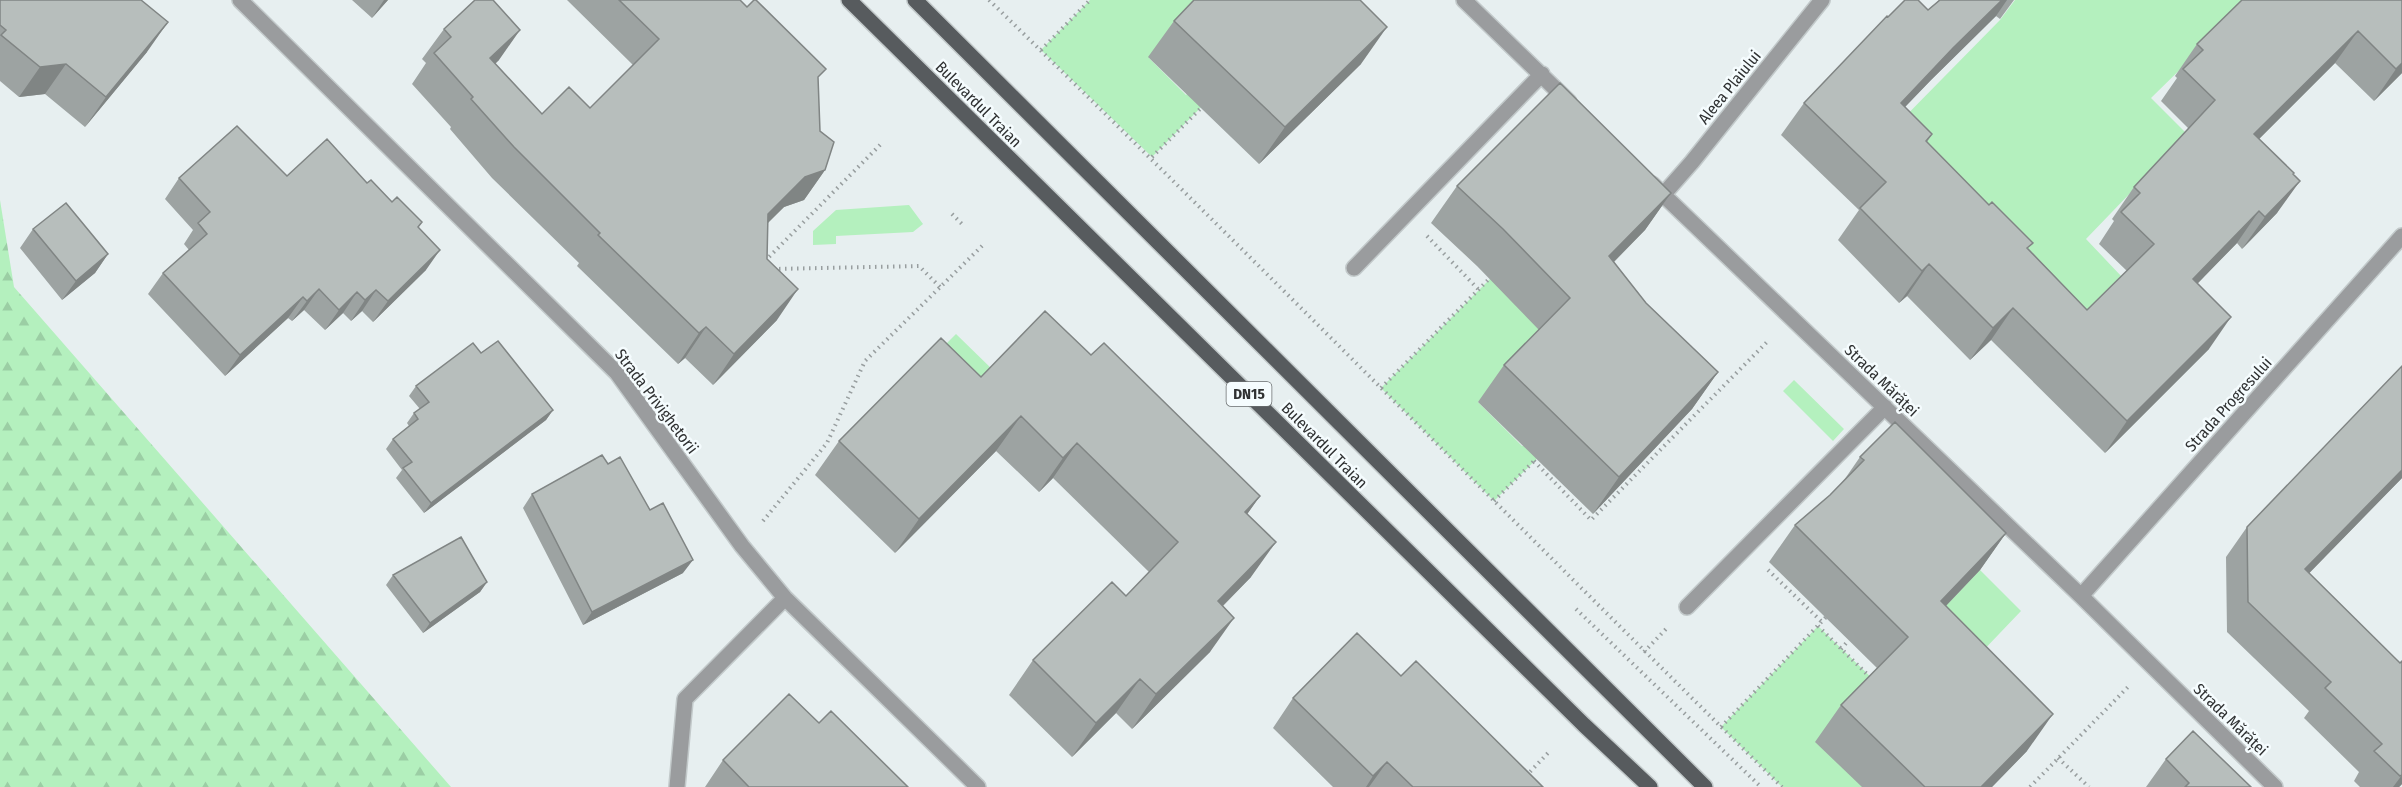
<svg xmlns="http://www.w3.org/2000/svg" width="2402" height="787" viewBox="0 0 2402 787" font-family="'Fira Sans Condensed',sans-serif">
	<style>
		.green { fill: #b4f0be }
		.forest { fill: url(#forest-firs) }
		.lines { fill: none; stroke-linecap: round; stroke-linejoin: round }
		.minor-casing { stroke: #c2c9ca; stroke-width: 18 }
		.major-casing { stroke: #c2c9ca; stroke-width: 18 }
		.path { stroke: #989e9f; stroke-width: 4; stroke-dasharray: 1.5 4.5; stroke-linecap: butt }
		.minor { stroke: #9a9c9e; stroke-width: 15 }
		.major { stroke: #575b5e; stroke-width: 15 }
		.wall { fill: #9da3a2 }
		.shaded-wall { fill: #808584 }
		.building { fill: #b7bebc; stroke: #808584; stroke-width: 1.5 }
		.labels { text-anchor: middle; stroke-width: 5; stroke-linejoin: round; paint-order: stroke }
		.shield { fill: #f5fcfe; stroke: #6a6e6f; stroke-width: 1.5 }
		.shield-label { font-size: 15px; font-weight: bold; fill: #2f3132 }
		.street-label { font-size: 16px; fill: #2f3132; stroke: #f5fcfe }
	</style>
	<defs>
		<pattern id="forest-firs" width="22" height="20" patternUnits="userSpaceOnUse" patternTransform="scale(1.5)"><rect width="22" height="20" fill="#b4f0be"/><path d="M5 1l3.5 6h-7zM16 11l3.5 6h-7z" fill="#9bcea4"/></pattern>
	</defs>
	<rect width="100%" height="100%" fill="#e7eff0"/>
	<path class="green" d="M1090 0H1207L1149 58 1186 95 1208 74 1221 87 1152 157 1041 50Z
		M2015 0H2251L2151 98 2187 134 2086 239 2122 277 2035 367 1886 136 2000 20Z
		M909 205 923 224 913 232 836 236V244L813 245V231L836 210Z
		M1505 264 1548 339 1478 402 1522 446 1552 444 1494 501 1381 388Z
		M956 334 995 372 957 412 917 373Z
		M1794 380 1844 429 1833 441 1783 391Z
		M1980 570 2021 611 1956 679 1944 603 1946 605Z
		M1818 626 1878 684 1880 787H1782L1721 727Z"/>
	<path class="forest" d="M0 200 14 287 451 787H0Z"/>
	<g class="lines">
		<defs>
			<path id="minor" d="M240 0 617 373 742 546 785 598 978 787
				M1464 0 1569 102
				M1652 184 2081 596 2275 787
				M1663 195 1692 162 1822 0
				M1354 268 1542 74
				M2081 596 2402 236
				M1687 607 1885 407
				M677 787 685 699 785 598"/>
			<path id="major" d="M849 0 1584 725 1650 787
				M915 0 1705 787"/>
		</defs>
		<use href="#minor" class="minor-casing"/>
		<use href="#major" class="major-casing"/>
		<path class="path" d="M989 0C1256 260 1517 526 1782 787
			M1041 50 1090 0
			M1152 157 1204 105
			M952 214 962 224
			M1427 236 1479 290
			M765 261 881 144
			M773 269 919 266 940 287
			M1381 388 1491 277
			M1534 461 1591 520 1769 340
			M1494 501 1534 461
			M763 521 827 443 865 361 983 245
			M1768 570 1822 622
			M1576 609 1761 787
			M1818 626 1873 680
			M1841 649 1848 641
			M1644 652 1666 629
			M1721 727 1828 615
			M2058 758 2089 787
			M1526 776 1548 753
			M2030 787 2128 687"/>
		<use href="#minor" class="minor"/>
		<use href="#major" class="major"/>
	</g>
	<path class="wall" d="M0 0 147 52 85 127 45 94 19 97 0 81Z
		M352 0H388L372 18Z
		M567 0H740L818 80 820 131 825 170 804 200 784 207 768 223 767 259 777 320 713 385 685 358 678 364 577 266 579 263 492 178 450 129 451 127 412 84 426 63 422 59 444 29 499 60 495 64 542 114 590 108 633 65Z
		M1939 0H2014L2000 19 1996 16 1931 80 1905 107 1932 134 1927 142 2087 310 2127 271 2099 244 2114 221 2112 219 2134 187 2189 129 2161 101 2177 78 2175 76 2197 44 2402 0V73L2374 101 2335 63 2259 139 2293 175 2277 213 2242 249 2237 243 2197 283 2209 349 2105 453 1991 340 1970 360 1907 296 1899 303 1838 240 1859 210 1781 135 1804 103 1888 17 1928 10Z
		M1174 21 1361 64 1259 164 1148 57Z
		M287 176 367 183 392 202 418 228 426 270 373 322 362 311 351 321 343 313 325 330 304 310 292 321 288 318 225 376 148 294 163 273 189 250 184 244 193 230 165 199 179 178Z
		M1457 186 1671 193 1645 230 1614 262 1646 303 1718 372 1692 409 1593 514 1478 402 1504 365 1539 330 1477 266 1431 223Z
		M33 229 108 254 95 273 62 300 20 248Z
		M481 353 553 410 546 420 424 513 396 478 402 470 386 449 393 439 409 426 407 423 414 413 420 409 409 396 416 386Z
		M1091 355 1260 496 1247 514 1251 577 1223 606 1210 652 1132 729 1116 713 1072 757 1009 695 1033 660 1126 596 1149 572 1053 478 1039 492 996 451 895 553 815 475 839 441 981 377Z
		M2402 366V478L2309 573 2400 663 2402 784 2399 787H2360L2354 781 2359 772 2304 718 2309 711 2227 632 2226 557 2247 527Z
		M1860 457 2006 533 1980 570 1946 606 2027 751 1992 787H1862L1815 742 1841 705 1877 668 1769 562 1795 525 1830 495 1842 483Z
		M608 464 683 573 583 625 523 508 532 494Z
		M393 575 487 582 480 592 423 633 386 585Z
		M1401 676 1543 787H1333L1273 728 1293 698Z
		M819 723 908 787H705L723 760Z
		M2166 759 2251 787H2146Z"/>
	<path class="shaded-wall" d="M384 0H388L372 18Z
		M2002 0H2007L1996 16 1931 80 1878 135 1901 103 1953 48Z
		M168 22 147 52 85 127 106 97Z
		M1387 27 1361 64 1259 164 1285 127Z
		M520 30 499 60 468 89 490 58Z
		M2358 31 2335 63 2232 166 2254 134Z
		M2402 63V73L2374 101 2396 69Z
		M66 64 45 94 19 97 40 67Z
		M825 170 804 200 784 207 746 244 768 214 805 177Z
		M2300 181 2277 213 2242 249 2265 217Z
		M1671 193 1645 230 1583 293 1609 256Z
		M2259 211 2237 243 2171 311 2193 279Z
		M440 250 426 270 373 322 388 301Z
		M108 254 95 273 62 300 76 281Z
		M1929 264 1907 296 1899 303 1922 271Z
		M319 289 304 310 292 321 307 301Z
		M798 289 777 320 713 385 734 354Z
		M376 290 362 311 351 321 365 300Z
		M357 292 343 313 325 330 339 310Z
		M303 297 288 318 225 376 240 355Z
		M2013 308 1991 340 1970 360 1993 328Z
		M2231 317 2209 349 2105 453 2127 421Z
		M706 327 685 358 678 364 699 333Z
		M1718 372 1692 409 1593 514 1619 477Z
		M553 410 546 420 424 513 431 503Z
		M1021 416 996 451 895 553 919 519Z
		M1077 443 1053 478 1039 492 1063 458Z
		M2402 470V478L2284 599 2305 569Z
		M1260 496 1236 530 1245 512Z
		M2006 533 1980 570 1915 638 1941 601Z
		M1276 542 1251 577 1193 636 1218 601Z
		M693 560 683 573 583 625 592 612Z
		M487 582 480 592 423 633 430 623Z
		M1234 618 1210 652 1132 729 1156 694Z
		M1140 679 1116 713 1072 757 1096 723Z
		M2053 714 2027 751 1992 787H1981Z
		M1387 762 1369 787H1366L1373 776Z
		M2402 775V784L2399 787H2393Z"/>
	<path class="building" d="M0 0H141L168 22 106 97 66 64 40 67 1 35 6 30 0 25Z
		M475 0H493L520 30 490 58 542 114 569 87 590 108 659 39 619 0H740L747 7 754 0H756L826 69 818 77 820 131 834 142 825 170 805 177 768 214 767 259 798 289 734 354 706 327 699 333 598 235 600 233 514 147 471 99 473 97 434 53 451 37 444 29Z
		M1194 0H1360L1387 27 1285 127 1174 21Z
		M1905 0H1918L1928 10 1940 0H2002L1953 48 1901 103 1932 134 1926 141 1989 205 1992 202 2033 243 2027 248 2087 310 2154 244 2121 212 2140 193 2134 187 2215 100 2183 69 2203 50 2197 44 2242 0H2402V63L2396 69 2358 31 2254 134 2294 173 2293 174 2300 181 2265 217 2259 211 2193 279 2231 317 2127 421 2013 308 1993 328 1929 264 1922 271 1860 208 1886 182 1804 103 1887 16 1888 17Z
		M1560 83 1671 193 1609 256 1646 303 1718 372 1619 477 1504 365 1570 298 1503 229 1457 186Z
		M237 126 287 176 327 139 367 183 371 180 392 202 397 197 422 222 418 227 440 250 388 301 376 290 365 300 357 292 339 310 319 289 307 301 303 297 240 355 163 273 207 234 198 223 210 212 179 178Z
		M66 203 108 254 76 281 33 229Z
		M1045 311 1091 355 1104 343 1260 496 1245 512 1276 542 1218 601 1234 618 1156 694 1140 679 1096 723 1033 660 1112 582 1126 596 1178 542 1077 443 1063 458 1021 416 919 519 839 441 941 338 981 377Z
		M498 341 553 410 431 503 403 468 412 462 393 439 418 419 414 413 429 402 416 386 473 343 481 353Z
		M2402 366V470L2305 569 2400 663 2402 661V775L2400 776 2374 751 2382 744 2325 688 2331 682 2248 602 2247 527Z
		M1895 422 2006 533 1941 601 2053 714 1981 787H1925L1841 705 1908 637 1795 525 1830 495 1864 460 1860 457Z
		M602 455 608 464 620 457 650 510 663 503 693 560 592 612 532 494Z
		M461 537 487 582 430 623 393 575Z
		M1357 633 1401 676 1416 661 1543 787H1413L1387 762 1373 776 1293 698Z
		M789 694 819 723 831 711 908 787H749L723 760Z
		M2193 731 2251 787H2185L2189 783 2166 759Z"/>
	<g class="labels">
		<rect class="shield" x="1226.5" y="382" width="45" height="24" rx="4.5"/>
		<g class="shield-label">
			<text x="1249" y="399">DN15</text>
		</g>
		<g class="street-label">
			<text transform="translate(1729 87) rotate(-51)" y="6">Aleea Plaiului</text>
			<text transform="translate(979 104) rotate(45)" y="6">Bulevardul Traian</text>
			<text transform="translate(1882 380) rotate(44)" y="6">Strada Mărăței</text>
			<text transform="translate(657 401) rotate(53)" y="6">Strada Privighetorii</text>
			<text transform="translate(2228 404) rotate(-48)" y="6">Strada Progresului</text>
			<text transform="translate(1325 445) rotate(45)" y="6">Bulevardul Traian</text>
			<text transform="translate(2231 719) rotate(44)" y="6">Strada Mărăței</text>
		</g>
	</g>
</svg>
